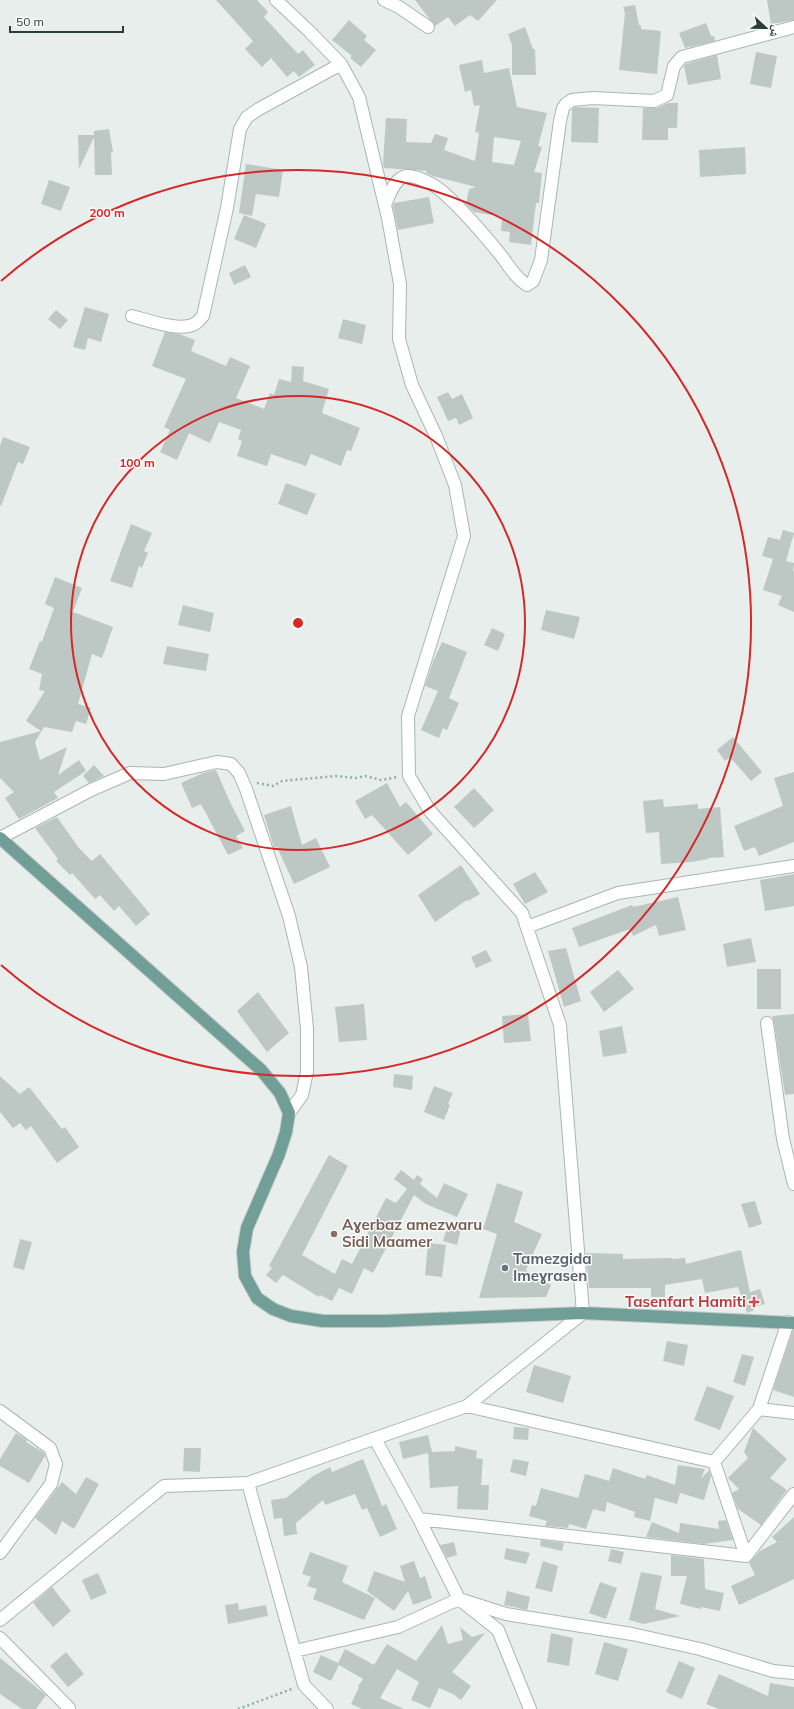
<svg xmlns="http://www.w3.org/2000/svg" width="794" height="1709" viewBox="0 0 794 1709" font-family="Mulish,'Noto Naskh Arabic',sans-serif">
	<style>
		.building { fill: #bdc8c5; fill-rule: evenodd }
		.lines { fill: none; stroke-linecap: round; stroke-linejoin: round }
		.minor-casing { stroke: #aab6b3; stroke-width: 14 }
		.major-casing { stroke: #c3c9c8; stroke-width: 14 }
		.path { stroke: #8baea6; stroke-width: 2.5; stroke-dasharray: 2 3; stroke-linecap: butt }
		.minor { stroke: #fff; stroke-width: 12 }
		.major { stroke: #719e97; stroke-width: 12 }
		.ring { fill: none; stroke: #d62828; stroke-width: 2 }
		.education-dot { fill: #8d6e63; stroke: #f7fbf9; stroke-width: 1.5 }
		.worship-dot { fill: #6b7280; stroke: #f7fbf9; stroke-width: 1.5 }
		.health-dot { fill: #e0444e; stroke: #f7fbf9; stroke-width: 1.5 }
		.labels { text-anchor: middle; stroke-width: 3; stroke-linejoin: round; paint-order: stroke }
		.education-label { font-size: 15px; font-weight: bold; fill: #785e54; stroke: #f7fbf9; text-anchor: start }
		.worship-label { font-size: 15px; font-weight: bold; fill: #5b616d; stroke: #f7fbf9; text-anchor: start }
		.health-label { font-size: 15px; font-weight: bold; fill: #be3a42; stroke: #f7fbf9; text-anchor: end }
		.centre { fill: #d62828; stroke: #f7fbf9; stroke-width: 2 }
		.ring-label { font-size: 12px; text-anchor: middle; font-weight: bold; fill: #d62828; stroke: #f7fbf9; stroke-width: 3; stroke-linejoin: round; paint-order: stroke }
	</style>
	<rect width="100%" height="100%" fill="#e7eeec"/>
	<path class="building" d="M216 0H257L268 12 264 17 298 54 303 50 315 65 299 77 294 71 287 77 271 58 262 67 245 49 253 41Z
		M415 0H497L478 21 470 15 455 26 448 17 435 26Z
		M767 0H794V20L771 24Z
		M635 5 639 25H641V29L661 31 657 74 619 70 625 13 623 7Z
		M349 20 367 36 364 40 376 50 361 67 350 58 352 56 332 40Z
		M706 23 711 36H714L715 41 685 48 679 33Z
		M525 27 533 49H535L536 75H512V45L508 34Z
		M756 52 777 56 771 88 750 84Z
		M717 55 721 79 688 85 684 66 686 64Z
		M482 60 484 73 509 68 517 107 547 113 538 146 542 147 534 172 542 173 539 203H536L531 245 509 242 510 232 501 231 502 217 474 212 466 204 469 189 476 187 433 176 426 173 427 171 384 168 383 163 386 118 407 119 406 142 431 143 435 134 448 138 444 150 475 161 479 133 475 132 480 105 474 106 471 90 465 92 459 65ZM494 137 521 141 514 165 492 162Z
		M668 103H678L677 128H668V140H642L643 108H657Z
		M575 107 599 108 598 143 571 142 572 109Z
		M109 129 113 152H111L112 175H95L94 137 79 169 78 135H94V131Z
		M745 147 746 174 700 177 699 150Z
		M246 164 283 170 279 197 256 194 252 216 239 213Z
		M49 180 70 187 61 211 41 204Z
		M429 197 434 223 398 230 393 206 394 203Z
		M244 215 266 224 256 248 234 239Z
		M245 265 251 277 234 285 229 273Z
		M85 307 109 314 101 342 88 338 85 350 73 347Z
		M56 310 68 320 60 329 48 319Z
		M343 319 366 325 362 344 338 338Z
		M165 332 179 334 195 340 191 351 226 366 230 357 250 366 236 398 264 409 270 393 274 395 279 379 291 382 292 366 304 367 303 381 329 389 322 413 360 428 351 451 347 450 341 466 311 454 306 466 271 454 267 466 237 456 242 441 238 439 241 430 219 422 210 443 189 433 177 460 160 452 170 430 164 427 186 379 152 366Z
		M448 392 452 399 462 394 473 418 459 425 456 418 448 421 437 397Z
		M3 437 30 447 23 464 18 462 1 506 0 505V446Z
		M286 483 316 494 307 515 278 504Z
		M131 524 152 533 144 551 148 553 142 568 139 566 132 588 110 581Z
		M783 530 794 533 786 561 794 563 793 572 794 570V612L778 605 782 596 763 590 773 559 762 556 768 537 780 540Z
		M55 577 82 588 73 612 113 627 102 658 92 654 78 704 91 708 86 724 76 721 72 732 44 727 35 742 40 760 67 747 58 775 79 760 86 771 54 792 58 798 19 819 5 798 14 792 0 778V742L41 731 26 721 45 691 39 690 42 674 29 669 40 641 42 642 54 608 45 604Z
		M183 605 214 613 210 632 178 625Z
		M546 610 580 617 574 639 541 630Z
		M492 628 505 634 498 651 484 645Z
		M442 642 467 652 449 698 459 703 447 730 443 728 439 738 421 730 438 691 425 686 433 662Z
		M167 646 209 654 206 671 163 664Z
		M733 737 762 772 751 781 730 757 725 761 717 750Z
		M94 765 104 776 89 783 83 776Z
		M216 770 230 802 245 831 236 836 243 848 228 855 201 804 192 808 181 783 203 773Z
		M794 772V842L759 856 755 847 744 851 734 826 783 806 774 778Z
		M387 783 400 807 406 802 433 834 408 855 372 815 365 819 355 801Z
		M474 788 494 810 474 828 454 807Z
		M663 799 664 807 698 804V809L720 807 724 857 708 858V859L691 862 661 864 659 832 646 833 643 801Z
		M291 806 302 845 316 838 330 867 294 884 277 847 274 848 264 815Z
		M57 817 79 848 92 861 100 854 150 914 136 926 119 906 114 911 100 895 95 899 72 873 70 875 56 861 58 859 35 828Z
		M461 865 480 894 468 901 467 900 435 922 418 895Z
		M535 872 548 892 525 904 513 884Z
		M794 874V906L765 911 760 880Z
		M678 897 686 930 659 936 656 925 633 936 630 929 579 947 572 928 632 905 633 907Z
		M751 938 756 962 727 967 723 944Z
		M566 948 581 1001 564 1007 548 951Z
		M486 950 492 961 476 968 471 957Z
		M757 969H781V1009H757Z
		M618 970 634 989 604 1012 590 992Z
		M258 992 289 1033 267 1052 237 1011Z
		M364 1004 367 1040 339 1042 335 1007Z
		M528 1014 531 1041 504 1043 502 1016Z
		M794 1014V1094L785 1095 774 1022 772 1016Z
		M622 1026 627 1053 603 1057 599 1031Z
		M394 1074 413 1076 412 1090 393 1087Z
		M0 1076 20 1094 29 1087 62 1129 65 1127 79 1147 57 1163 31 1126 26 1130 20 1123 13 1128 0 1112Z
		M434 1086 453 1093 448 1104 450 1105 444 1120 424 1112Z
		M329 1155 348 1166 302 1255 335 1274 342 1259 352 1264 386 1198 396 1203 407 1189 394 1179 401 1170 414 1180 417 1175 423 1179 420 1184 437 1198 444 1183 468 1194 457 1217 426 1204 414 1195 373 1273 364 1268 352 1294 339 1288 332 1301 320 1295 319 1297 283 1275 276 1283 266 1275 272 1268 269 1266Z
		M497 1183 523 1192 514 1222 542 1234 526 1270 551 1285 546 1297 479 1298 497 1234 483 1229Z
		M755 1201 762 1224 749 1228 741 1204Z
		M448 1225 461 1229 457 1245 443 1241Z
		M20 1239 32 1242 24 1270 13 1267Z
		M428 1243 446 1245 442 1277 425 1275Z
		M741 1250 750 1292 760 1289 765 1304 753 1307 754 1310 747 1313 738 1287 705 1293 702 1279 665 1285V1297H651V1288H589L586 1253 623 1254V1259L672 1258V1259L685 1258 686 1264Z
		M793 1330H794V1397L773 1390Z
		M667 1341 688 1345 684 1366 663 1361Z
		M742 1354 754 1357 745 1386 733 1382Z
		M534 1365 571 1376 563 1403 526 1392Z
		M707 1386 734 1396 720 1430 694 1420Z
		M514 1427 529 1428 528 1440 513 1439Z
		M753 1428 787 1459 770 1478 787 1490 761 1525 738 1509 732 1493 739 1489 728 1478 748 1458 744 1452Z
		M16 1433 27 1440 26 1442 44 1453 45 1456 29 1483 0 1466V1459Z
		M428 1435 432 1452 455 1451V1446L477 1451 476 1458 483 1459 481 1485H489L488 1510 457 1509 458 1486 430 1488 428 1453 403 1459 399 1442Z
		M184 1448H201L200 1472 183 1471Z
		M363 1459 382 1506 386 1504 397 1529 380 1537 367 1508 362 1510 355 1494 325 1505 323 1500 296 1523 297 1534 284 1536 282 1518 274 1519 271 1500 286 1498 313 1476 330 1467 332 1472Z
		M513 1459 529 1462 526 1476 510 1472Z
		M678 1465 705 1469 701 1479 709 1470 711 1476 704 1500 680 1493 677 1504 655 1498 650 1521 634 1517 635 1512 607 1502 605 1512 593 1509 586 1529 569 1524 568 1528 545 1526 547 1521 529 1516 532 1505 536 1506 541 1488 578 1498 585 1474 609 1481 613 1468 645 1479 647 1475 675 1485Z
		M86 1477 99 1484 74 1529 62 1521 56 1535 35 1518 62 1482 76 1494Z
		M794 1517V1579L739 1605 731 1586 755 1575 749 1563 760 1551 777 1542 772 1537Z
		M726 1520 733 1540 704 1544 646 1537 652 1522 679 1533 680 1523 719 1529 718 1521Z
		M541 1540 564 1543 562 1551 540 1546Z
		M454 1542 457 1555 447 1558 440 1545Z
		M506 1548 530 1553 526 1564 504 1559Z
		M611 1549 624 1552 621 1564 608 1561Z
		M310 1552 348 1566 342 1582 375 1598 364 1620 313 1599 317 1589 307 1586 311 1577 302 1574Z
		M671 1555 704 1559 705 1589 724 1593 720 1611 701 1607V1609L680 1604 687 1576H671Z
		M414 1561 420 1578 425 1576 432 1598 413 1605 408 1591 394 1611 367 1591 374 1571 405 1582 400 1566Z
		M543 1561 558 1566 552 1592 535 1588Z
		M641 1572 662 1576 655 1609 680 1616 644 1624 629 1620Z
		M98 1573 107 1593 91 1600 82 1580Z
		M600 1582 617 1588 606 1619 589 1613Z
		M52 1587 71 1611 53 1627 33 1603Z
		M507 1591 530 1597 527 1610 504 1605Z
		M238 1603 239 1610 266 1605 268 1616 228 1624 225 1605Z
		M442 1625 448 1644 463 1640 460 1627 472 1637 485 1633 452 1672 471 1686 461 1700 453 1694 439 1688 430 1708 411 1700 419 1682 397 1669 380 1698 404 1709H362L351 1704 359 1687 358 1686 363 1679 339 1665 331 1681 313 1672 321 1655 338 1663 345 1649 374 1665 387 1644 416 1661Z
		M551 1633 573 1638 569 1666 547 1662Z
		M604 1642 628 1649 618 1681 595 1674Z
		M66 1652 84 1674 68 1687 50 1666Z
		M0 1658 46 1695 36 1709H22L0 1694Z
		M679 1661 695 1668 682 1699 666 1692Z
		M719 1674 768 1696 770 1683 794 1687V1709H719L706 1704Z"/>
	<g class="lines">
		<defs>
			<path id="minor" d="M276 0 309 31 341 64 359 97 388 218 400 284 399 339 412 385 436 436 455 485 464 536 408 716 409 776 430 811 522 913 560 1025 583 1313 467 1406 248 1483 304 1685 327 1709
				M384 0 399 7 428 27
				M385 205C389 196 393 182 403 177 412 173 431 183 439 189 461 207 481 231 499 253 508 264 515 278 527 285L533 281 541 260 560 121 563 108 566 104 572 100 593 98 654 101 667 95 674 66 682 57 794 27
				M132 316C147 320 182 333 196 323 199 321 201 318 203 316L227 208 240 129 247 117 259 109 341 64
				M0 838 91 790 130 773 164 774 217 762 231 764 239 773 246 789 289 916 301 967 307 1029V1072L302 1095 289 1113
				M527 927 618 893 794 866
				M767 1023 783 1139 794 1184
				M788 1322 759 1409 794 1413
				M467 1406 714 1462 759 1409
				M0 1411 50 1448 56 1464 51 1484 0 1553
				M375 1439 419 1519 459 1599 498 1630 530 1709
				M714 1462 746 1556
				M419 1519 746 1556 794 1494
				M0 1620 164 1486 248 1483
				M0 1638 69 1708
				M295 1651 398 1627 459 1599 506 1614 632 1634 700 1649 773 1671 794 1673"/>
			<path id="major" d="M0 838 261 1070 280 1093 289 1113 286 1132 279 1154 247 1228 243 1252 245 1276 257 1298 273 1309 291 1316 323 1321H385L583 1313 794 1323"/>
		</defs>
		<use href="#minor" class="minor-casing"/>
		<use href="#major" class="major-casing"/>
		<path class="path" d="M257 783 273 786 282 781 336 776 356 778 365 776 381 780 398 777
			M238 1709 292 1689"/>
		<use href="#minor" class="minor"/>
		<use href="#major" class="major"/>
	</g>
	<g class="ring">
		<circle cx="298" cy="623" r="227"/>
		<path d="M1 281A453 453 0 1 1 1 965"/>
	</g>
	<circle class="education-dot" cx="334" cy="1234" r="4"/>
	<circle class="worship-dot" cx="505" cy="1268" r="4"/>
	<path class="health-dot" d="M752 1296h4v4h4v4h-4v4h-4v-4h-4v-4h4z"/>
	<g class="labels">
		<g class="education-label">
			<text x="342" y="1230">Aɣerbaz amezwaru<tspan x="342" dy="17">Sidi Maamer</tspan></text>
		</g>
		<g class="worship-label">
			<text x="513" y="1264">Tamezgida<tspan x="513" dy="17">Imeɣrasen</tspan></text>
		</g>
		<g class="health-label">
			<text x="746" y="1307">Tasenfart Hamiti</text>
		</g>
	</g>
	<circle cx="298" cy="623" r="6" class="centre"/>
	<g class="ring-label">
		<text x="107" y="217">200 m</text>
		<text x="137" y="467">100 m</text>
	</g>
	<g transform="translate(766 28) rotate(112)" stroke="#f7fbf9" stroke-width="3" paint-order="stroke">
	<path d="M0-3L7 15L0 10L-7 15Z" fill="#283e3b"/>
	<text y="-6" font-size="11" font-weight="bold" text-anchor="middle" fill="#283e3b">ش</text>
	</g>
	<path d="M10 26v6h113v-6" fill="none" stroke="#283e3b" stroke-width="2"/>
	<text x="16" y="26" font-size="12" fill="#283e3b" stroke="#f7fbf9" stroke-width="3" paint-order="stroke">50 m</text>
</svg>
